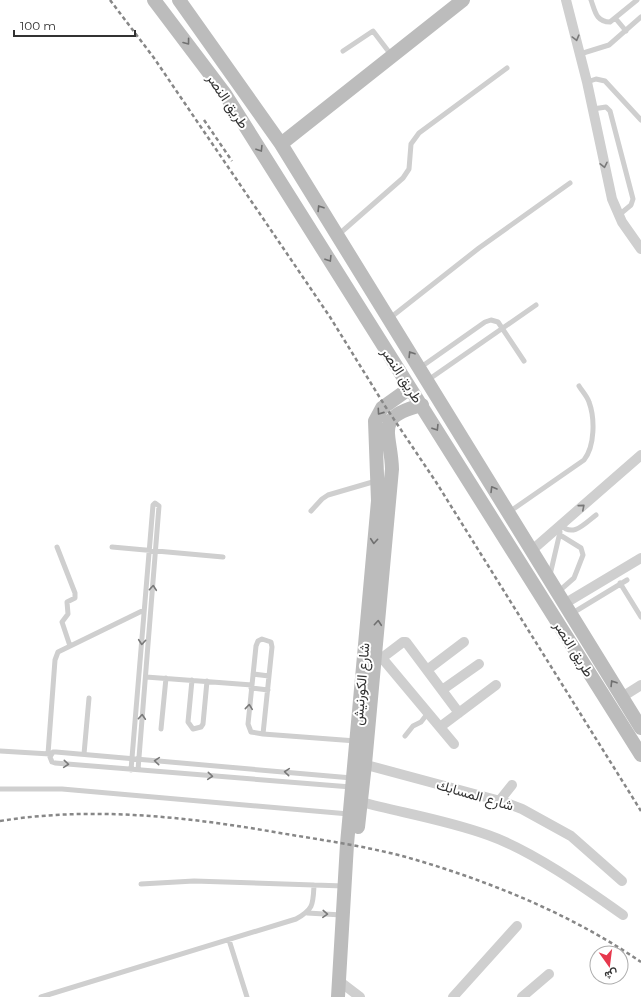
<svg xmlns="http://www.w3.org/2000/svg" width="641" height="997" viewBox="0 0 641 997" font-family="Montserrat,Vazirmatn,sans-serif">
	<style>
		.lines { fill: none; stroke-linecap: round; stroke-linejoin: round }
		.service { stroke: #cfcfcf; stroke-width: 5 }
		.minor { stroke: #cfcfcf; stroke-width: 10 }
		.secondary { stroke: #bcbcbc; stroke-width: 14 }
		.rail { stroke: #878787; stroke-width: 2.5; stroke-dasharray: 4 3; stroke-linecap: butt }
		.oneway { stroke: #797979 }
		.oneway2 { stroke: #707070 }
		.labels { text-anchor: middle; stroke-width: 4; stroke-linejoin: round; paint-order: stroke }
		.street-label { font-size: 14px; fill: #323232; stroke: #fff }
	</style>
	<rect width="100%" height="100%" fill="#fff"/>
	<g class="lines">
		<path class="service" d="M591 0C595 11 596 22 610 22L637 0
			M616 19 626 31
			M343 51 373 31 392 56
			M580 54 609 45 641 17
			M587 82 596 79 605 81 641 120
			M593 109 606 107 610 111 633 199 631 205 619 215
			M338 235 403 178 409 169 411 144 419 133 507 68
			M390 318 479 248 570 183
			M421 367 485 322 491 320 498 322 524 361
			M428 380 536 305
			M311 511 322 499 328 495 376 481
			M509 512 584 460C595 446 595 418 589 402 587 396 582 391 579 386
			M561 525C573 538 585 523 596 515
			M57 547 75 593V598L67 602 68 614 62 622 70 646
			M112 547 223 557
			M550 575 560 532
			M620 583 641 617
			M558 592 574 578 583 555 581 548 560 535
			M571 614 627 580
			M253 674 269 676
			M146 677 252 685
			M192 680 188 722 193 729 201 727 203 724 207 681
			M251 688 268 690
			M161 729 166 678
			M263 734 272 647 271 642 262 639 258 641 256 646 248 724 251 732 263 734 356 741
			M405 736 413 726 421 722 428 713
			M0 751 50 754
			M48 754 55 660 58 652 144 610
			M84 754 89 698
			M131 770 153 505 155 503 159 506 138 770
			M351 787 55 763 52 762 50 757 53 752H56L352 778
			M0 789H62L349 814
			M141 884 194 881 344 886
			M307 913 342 915
			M229 940 247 997
			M41 997 296 919C314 909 313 904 314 885"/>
		<path class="minor" d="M566 0 587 82 612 199 622 222 641 249
			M531 551 641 455
			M564 604 641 558
			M382 658 454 744
			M374 664 403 642H406L459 713
			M427 670 464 642
			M442 690 479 664
			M622 697 641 685
			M440 727 496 685
			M359 763 504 802 522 809 571 836 622 881
			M500 800 512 785
			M361 802C403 813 447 820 488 835 531 850 585 888 623 915
			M339 981 360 997
			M453 997 517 926
			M522 997 549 974"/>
		<path class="secondary" d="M154 0 225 94 641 755
			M179 0 281 144 641 728
			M281 144 463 0
			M358 827 365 764 392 469C391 432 373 417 422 405
			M338 997 347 844 378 501 375 421 382 408 410 388"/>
		<path class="rail" d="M110 0 154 58 330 317 385 406 436 482 641 811
			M204 120 232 161
			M0 821C93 806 189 817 280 833 322 840 365 846 406 857 487 880 571 914 641 962"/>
	</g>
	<defs><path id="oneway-chevron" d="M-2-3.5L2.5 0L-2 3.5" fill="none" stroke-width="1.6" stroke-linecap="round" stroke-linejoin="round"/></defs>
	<g class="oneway">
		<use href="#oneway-chevron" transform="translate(576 38) rotate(75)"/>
		<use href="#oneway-chevron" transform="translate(604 165) rotate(78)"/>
		<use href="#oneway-chevron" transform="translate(582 507) rotate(-41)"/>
		<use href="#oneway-chevron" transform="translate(153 588) rotate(-85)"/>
		<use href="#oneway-chevron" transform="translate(142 642) rotate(95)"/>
		<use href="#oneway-chevron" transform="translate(249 707) rotate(-84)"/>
		<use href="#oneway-chevron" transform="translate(142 717) rotate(-86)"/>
		<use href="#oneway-chevron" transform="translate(157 761) rotate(-175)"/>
		<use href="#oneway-chevron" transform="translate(66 764) rotate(5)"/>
		<use href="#oneway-chevron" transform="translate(287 772) rotate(-175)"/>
		<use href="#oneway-chevron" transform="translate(210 776) rotate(5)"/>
		<use href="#oneway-chevron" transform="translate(325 914) rotate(3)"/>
	</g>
	<g class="oneway2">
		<use href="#oneway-chevron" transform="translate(187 42) rotate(53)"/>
		<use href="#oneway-chevron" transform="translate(260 149) rotate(58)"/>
		<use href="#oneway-chevron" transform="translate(320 208) rotate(-122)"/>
		<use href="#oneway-chevron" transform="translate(329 259) rotate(58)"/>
		<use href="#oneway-chevron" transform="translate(411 354) rotate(-122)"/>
		<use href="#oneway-chevron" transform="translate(380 412) rotate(125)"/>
		<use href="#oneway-chevron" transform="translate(436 428) rotate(58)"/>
		<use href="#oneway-chevron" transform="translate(493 489) rotate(-121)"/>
		<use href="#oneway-chevron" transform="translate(374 541) rotate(95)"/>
		<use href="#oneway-chevron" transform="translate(378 623) rotate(-85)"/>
		<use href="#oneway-chevron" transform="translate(613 683) rotate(-122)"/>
	</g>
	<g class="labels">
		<g class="street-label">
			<text transform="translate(228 101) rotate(56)" y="5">طريق النصر</text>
			<text transform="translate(402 375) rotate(57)" y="5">طريق النصر</text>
			<text transform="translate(574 649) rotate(58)" y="5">طريق النصر</text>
			<text transform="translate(361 684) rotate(-85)" y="5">شارع الكورنيش</text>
			<text transform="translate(475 795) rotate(16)" y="5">شارع المسابك</text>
		</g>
	</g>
	<g transform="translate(609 965) rotate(166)"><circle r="19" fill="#ffffff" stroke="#adadad"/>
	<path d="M0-3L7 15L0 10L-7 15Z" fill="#e6384d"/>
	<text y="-6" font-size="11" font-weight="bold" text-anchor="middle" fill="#323232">ش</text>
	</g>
	<path d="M14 30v6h121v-6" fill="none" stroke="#323232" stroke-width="2"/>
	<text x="20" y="30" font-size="12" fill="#323232" stroke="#ffffff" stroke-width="3" paint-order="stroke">100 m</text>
</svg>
